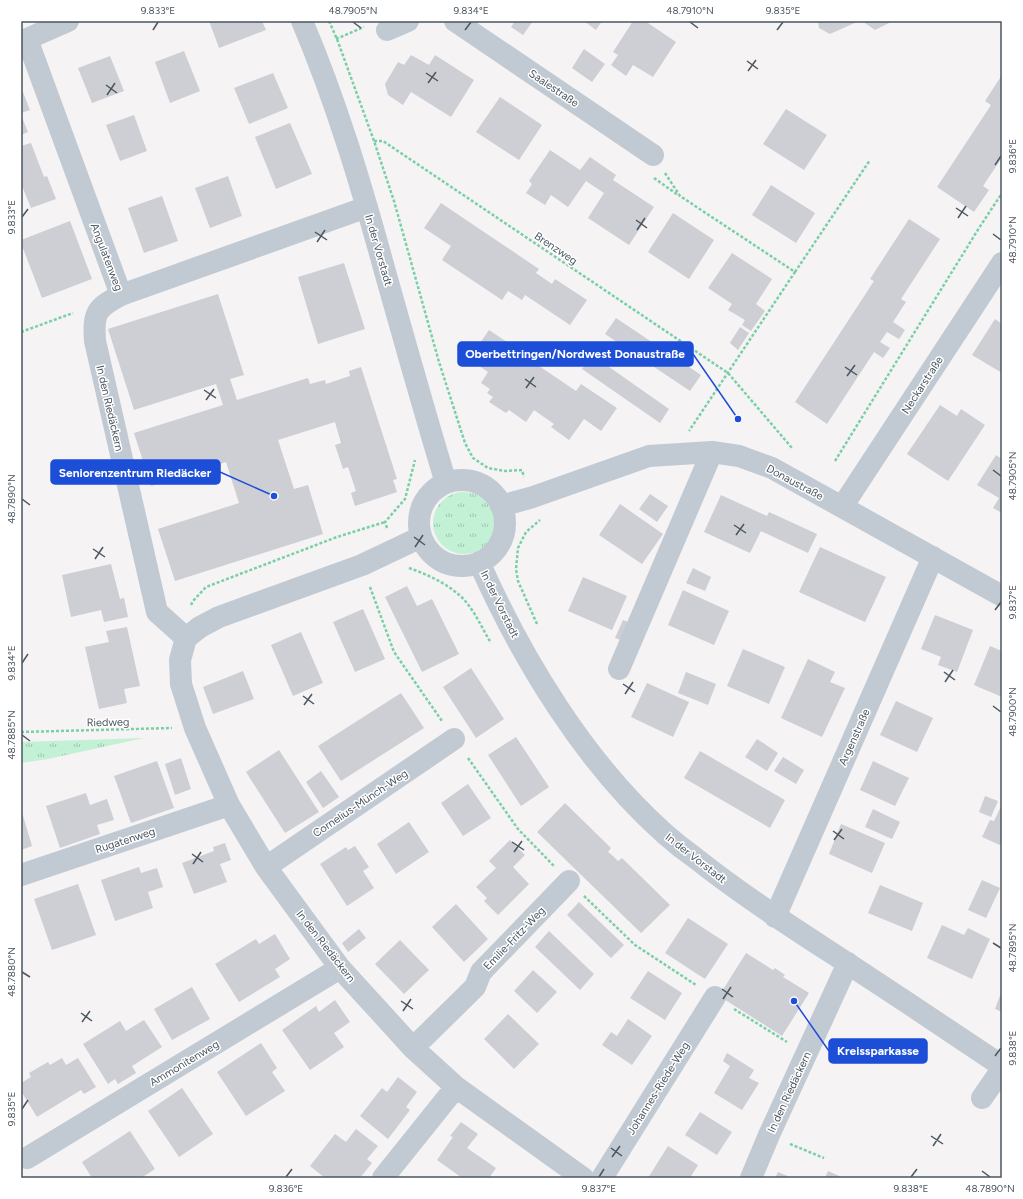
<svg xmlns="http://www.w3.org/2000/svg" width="1023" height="1199" viewBox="0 0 1023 1199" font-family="Figtree,sans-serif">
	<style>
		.grass { fill: url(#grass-tufts) }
		.building { fill: #cdcfd5 }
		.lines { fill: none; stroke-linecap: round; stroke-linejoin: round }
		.path { stroke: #7ad0a6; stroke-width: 2.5; stroke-dasharray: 3 2; stroke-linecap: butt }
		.minor { stroke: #c1cad2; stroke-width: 22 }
		.ticks { fill: none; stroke: #4a5661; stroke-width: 1.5 }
		.labels { text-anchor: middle; stroke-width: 3; stroke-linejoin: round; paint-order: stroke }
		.street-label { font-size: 11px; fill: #4a5661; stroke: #fff }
		.leader { fill: none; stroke: #1d4ed8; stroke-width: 1.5 }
		.callout-dot { fill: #1d4ed8; stroke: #fff; stroke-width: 1.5 }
		.callout { fill: #1d4ed8; stroke: #1d4ed8; stroke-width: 1.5 }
		.callout-label { font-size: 12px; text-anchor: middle; font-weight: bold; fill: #fff }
		.neatline { fill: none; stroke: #4a5661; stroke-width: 1.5 }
		.ticks-label { font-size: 10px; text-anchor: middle; fill: #4a5661 }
	</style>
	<defs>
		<pattern id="grass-tufts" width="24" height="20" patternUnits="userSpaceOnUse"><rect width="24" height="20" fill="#c3f1d5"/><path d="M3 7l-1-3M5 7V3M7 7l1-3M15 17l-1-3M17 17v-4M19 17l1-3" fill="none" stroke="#a0c6b0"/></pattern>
	</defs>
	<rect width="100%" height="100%" fill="#f5f3f3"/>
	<path class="grass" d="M433 523a31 31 0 1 1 62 0a31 31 0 1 1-62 0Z
		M144 738 48 759 21 763V742Z"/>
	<path class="building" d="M209 21H262L266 30 219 48Z
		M515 21H533L523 35 511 27Z
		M584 21H602L596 30Z
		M633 21H645L676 42 653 77 633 65 626 76 611 65 618 55 613 52Z
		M818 21H859L830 34 819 28Z
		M862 21H893L875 30Z
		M584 49 605 64 592 82 572 68Z
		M184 51 200 91 170 103 155 62Z
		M411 55 429 65 435 55 474 80 451 117 411 92 403 105 388 95 385 84 398 62 404 65Z
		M110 56 124 91 92 103 78 68Z
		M273 73 288 108 249 124 234 88Z
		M1002 75V159H1001L983 186 989 190 974 212 937 187 991 105 985 101Z
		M21 87 30 110 21 113Z
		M500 97 542 125 519 160 476 132Z
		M786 109 827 135 804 170 763 144Z
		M21 115 28 132 21 135Z
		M134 115 147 151 120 161 106 125Z
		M290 123 312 174 276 189 255 137Z
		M31 143 44 177 47 176 56 199 31 208 22 186H21V146Z
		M550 150 580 170 590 157 616 175 613 180 654 207 629 245 588 218 604 193 586 181 568 207 551 195 545 205 526 193 532 184 529 181Z
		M228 176 242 216 210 228 195 188Z
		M771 185 815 213 796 243 752 215Z
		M162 196 178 241 144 253 128 208Z
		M441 203 539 269 536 273 552 284 555 279 587 300 570 325 525 295 522 300 508 291 502 300 442 260 451 246 424 228Z
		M673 213 714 240 689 279 648 252Z
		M909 219 940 239 901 299 906 302 893 322 905 330 899 339 887 332 880 342 890 348 883 358 874 352 827 424 795 402 874 281 870 279Z
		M70 221 92 279 42 298 21 243V240Z
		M732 253 772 279 756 304 765 311 751 331 742 325 745 320 728 310 732 304 708 288Z
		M344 263 365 329 318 344 298 277Z
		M218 294 244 375 230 379 237 400 308 378 310 384 325 380 326 384 350 376 349 371 361 367 397 479 393 480 397 492 355 506 351 493 356 491 348 467 343 469 335 445 341 443 335 422 278 440 294 489 308 485 323 534 175 581 158 529 239 503 226 462 151 486 134 433 223 405 216 384 134 410 108 329Z
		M616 318 701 375 690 391 605 334Z
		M995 319 1002 324V373L972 355Z
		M740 327 749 333 738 350 730 343Z
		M489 330 540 364 539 366 576 391 581 384 617 408 601 431 584 419 569 440 551 427 554 424 534 410 526 422 509 410 506 413 489 402 493 397 487 393 490 389 481 383 488 372 469 359Z
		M592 355 669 409 660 423 582 369Z
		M940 405 957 416 961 409 985 425 948 481 907 454Z
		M996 455 1002 459V513L993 508 999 498 977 485Z
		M650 494 668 506 657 522 639 509Z
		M721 495 767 516 769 512 817 534 808 553 761 531 750 553 704 532Z
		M620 504 663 534 642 564 599 535Z
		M820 547 886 577 865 622 799 592Z
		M111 564 120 599 124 598 128 617 104 622 101 610 71 617 62 575Z
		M693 568 711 577 705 591 686 583Z
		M583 577 627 596 612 630 568 611Z
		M407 586 417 606 432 599 459 654 422 672 385 597Z
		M683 590 729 611 714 645 668 625Z
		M363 609 385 659 355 672 333 622Z
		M935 615 973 630 957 672 938 665 941 657 921 649Z
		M623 620 635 625 628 643 615 638Z
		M127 627 140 686 124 689 127 703 99 709 85 647 109 642 106 631Z
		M301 632 323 683 293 696 271 645Z
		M990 646 1002 651V697L974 685Z
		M743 649 785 667 769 704 727 686Z
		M808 659 835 672 830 682 845 688 822 737 781 718Z
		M471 668 504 719 476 738 443 687Z
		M243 671 254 699 213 714 203 687Z
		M686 672 716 684 708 705 678 693Z
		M647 683 689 702 673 737 631 717Z
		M401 693 424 728 341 781 318 746Z
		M896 701 933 718 917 752 880 735Z
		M516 737 549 787 521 806 488 755Z
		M757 739 778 753 767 771 745 757Z
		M279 750 319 812 285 833 246 772Z
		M700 751 785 800 770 828 684 778Z
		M783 757 804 770 796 784 774 771Z
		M181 758 191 789 175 795 165 764Z
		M157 761 174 808 131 823 114 776Z
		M873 761 909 778 895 806 860 790Z
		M321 771 339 797 323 808 306 782Z
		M468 784 491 818 463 836 441 803Z
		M86 793 90 805 107 799 114 820 97 825 100 834 60 848 46 806Z
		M985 796 998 801 991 817 979 812Z
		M565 803 611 848 608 852 613 856 618 861 622 858 670 905 641 933 537 832Z
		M1002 804V846L982 837 990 820 994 821Z
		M21 809 32 846 21 850Z
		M873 809 900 822 892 839 865 827Z
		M409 822 429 852 396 874 377 844Z
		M841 824 885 843 872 873 829 854Z
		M510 840 525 855 513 867 529 884 498 915 484 901 487 898 476 887 496 868 489 861Z
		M225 843 231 860 220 864 227 882 194 894 182 863 214 851 213 847Z
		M355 846 369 867 363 871 374 888 347 906 320 864 346 847 348 850Z
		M139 867 141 873 157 868 163 887 148 892 153 908 115 921 101 880Z
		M982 880 1000 888 986 918 968 910Z
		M78 884 96 935 52 950 34 899Z
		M880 885 923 903 912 931 868 913Z
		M579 902 624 945 611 958 567 915Z
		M456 904 488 939 464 962 432 927Z
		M688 918 728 944 705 979 665 953Z
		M942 925 964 935 968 928 990 939 972 979 927 958Z
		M359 929 366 938 348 952 342 943Z
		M549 931 594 974 580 990 535 947Z
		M275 934 290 959 275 969 280 977 239 1002 215 964 256 939 259 944Z
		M400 940 429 970 404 994 375 964Z
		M746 953 773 970 775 968 785 975 783 977 809 993 782 1036 719 996Z
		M533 970 557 992 537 1013 514 991Z
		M648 971 682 993 665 1020 630 998Z
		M192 987 210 1019 172 1040 154 1009Z
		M1002 990V1012L995 1009Z
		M335 1000 350 1022 334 1033 344 1047 310 1070 282 1030 316 1006 319 1012Z
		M508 1014 539 1044 514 1069 484 1039Z
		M628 1019 652 1036 632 1065 602 1045 611 1032 617 1036Z
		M144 1020 162 1047 132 1066 136 1073 118 1084 115 1079 108 1084 83 1044 120 1021 126 1031Z
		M261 1043 277 1068 272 1072 285 1091 246 1116 217 1072Z
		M727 1053 754 1070 749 1078 759 1083 742 1110 714 1093 730 1066 723 1061Z
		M62 1058 66 1065 78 1058 96 1087 84 1094 81 1090 37 1117 21 1091V1083L31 1077 29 1073 48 1062 50 1065Z
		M398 1077 417 1092 406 1107 410 1110 388 1139 360 1116 382 1088 387 1092Z
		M182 1088 213 1134 179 1157 148 1111Z
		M700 1112 732 1132 717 1155 685 1135Z
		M461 1122 478 1134 467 1148 496 1168 489 1178H462L437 1160 453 1137 450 1136Z
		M356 1129 378 1146 367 1159 372 1163 360 1178H325L310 1166 335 1134 346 1142Z
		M130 1131 155 1169 141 1178H92L82 1162Z
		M668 1146 698 1165 690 1178H648Z
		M828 1171 844 1178H825Z
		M778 1172 792 1178H775Z"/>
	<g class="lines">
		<path class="path" d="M329 21 337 39 374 141 394 201 439 362 465 443 473 458 488 468 505 471 522 470 524 477
			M336 39 364 27
			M374 141H383L728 373 792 448
			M665 173 680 196 795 272 689 431
			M654 178 678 195
			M795 272 870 160
			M21 332 73 313
			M835 461 979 228 1002 193
			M387 528 385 522 405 499 415 460
			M409 568C426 574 444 582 458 594 473 606 481 627 491 643
			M370 587 394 652 442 721
			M191 605 193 601 206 587 337 537 385 522
			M537 624 518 581 516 569 518 548 526 532 540 520
			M21 732 172 728
			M468 758 518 829 554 866
			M584 896 635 945 696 985
			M734 1009 787 1042
			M790 1144 824 1158"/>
		<path class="minor" d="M68 21 27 39 121 295 367 207
			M302 21C336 101 361 184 384 268 404 339 424 411 446 483
			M455 21 653 155
			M387 30 408 21
			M121 295C96 308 93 313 95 341L157 612 186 638
			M419 523a43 43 0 1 1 86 0a43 43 0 1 1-86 0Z
			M501 506 533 497 649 456 712 452 739 456 772 468 1002 596
			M842 507 1002 263
			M421 537 362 565 219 617 200 627 186 638 180 660 181 684 195 728 229 805 266 867 340 968 413 1048 456 1087 583 1178
			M479 562C522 659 585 763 665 834 674 842 684 850 694 857 743 896 795 929 847 963 899 997 950 1031 1002 1066
			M619 669 712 452
			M266 867 454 739
			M21 875 229 805
			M775 917 933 557
			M413 1048 475 987 481 972 569 881
			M982 1098 1002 1069
			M27 1158 340 968
			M383 1178 456 1087
			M602 1178 715 997
			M751 1178 769 1135 848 963"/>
	</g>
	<path class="ticks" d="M353 22 361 28M690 22 698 28M153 30 158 22M465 30 471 22M777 30 783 22M747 61 758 69M748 71 756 60M426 73 438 81M428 83 436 72M106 85 117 93M107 95 115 83M995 165 1001 156M956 208 968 216M22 217 28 209M958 218 966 206M636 220 647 228M637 230 645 218M315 232 327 240M993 234 1001 240M317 242 325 230M845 367 857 375M847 376 855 365M525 379 536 387M526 388 534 377M204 390 216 398M206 400 214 389M993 470 1001 476M22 499 30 505M734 525 746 533M736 535 744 524M414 537 425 545M415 547 423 535M93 549 105 557M95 559 103 547M995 610 1001 602M22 663 28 654M944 672 955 680M945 682 953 670M623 684 635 692M625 694 633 682M303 696 314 704M304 705 312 694M993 706 1001 712M22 735 30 741M833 831 844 839M834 840 842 829M512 842 524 850M514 852 522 841M192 854 203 862M193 864 201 852M993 943 1001 948M22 972 30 977M722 989 733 997M723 999 731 987M401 1001 413 1009M403 1011 411 999M81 1013 92 1021M82 1022 90 1011M995 1056 1001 1048M22 1109 28 1100M931 1136 943 1144M933 1146 941 1134M611 1148 622 1156M612 1157 620 1146M982 1171 990 1177M286 1177 292 1169M599 1177 604 1169M911 1177 917 1169"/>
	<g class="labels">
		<g class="street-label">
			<text transform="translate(554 88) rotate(34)" y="4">Saalestraße</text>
			<text transform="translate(556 248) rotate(34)" y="4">Brenzweg</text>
			<text transform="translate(379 250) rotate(74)" y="4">In der Vorstadt</text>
			<text transform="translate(107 257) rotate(69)" y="4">Angulatenweg</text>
			<text transform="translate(922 385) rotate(-57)" y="4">Neckarstraße</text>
			<text transform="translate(110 408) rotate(77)" y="4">In den Riedäckern</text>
			<text transform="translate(795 482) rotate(28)" y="4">Donaustraße</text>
			<text transform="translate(500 604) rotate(64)" y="4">In der Vorstadt</text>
			<text transform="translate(108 722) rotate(-1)" y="4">Riedweg</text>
			<text transform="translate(854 737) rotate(-66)" y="4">Argenstraße</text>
			<text transform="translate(360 803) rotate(-34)" y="4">Cornelius-Münch-Weg</text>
			<text transform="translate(125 840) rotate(-18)" y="4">Rugatenweg</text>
			<text transform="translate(696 858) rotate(38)" y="4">In der Vorstadt</text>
			<text transform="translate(514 938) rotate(-46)" y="4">Emilie-Fritz-Weg</text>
			<text transform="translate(326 946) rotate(52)" y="4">In den Riedäckern</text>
			<text transform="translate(184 1063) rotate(-31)" y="4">Ammonitenweg</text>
			<text transform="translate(658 1088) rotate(-58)" y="4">Johannes-Riede-Weg</text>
			<text transform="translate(789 1092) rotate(-65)" y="4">In den Riedäckern</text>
		</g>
	</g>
	<path class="leader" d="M738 419L693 354M274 496L220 472M794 1001L829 1051"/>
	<g class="callout-dot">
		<circle cx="738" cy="419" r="4"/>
		<circle cx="274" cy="496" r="4"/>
		<circle cx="794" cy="1001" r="4"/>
	</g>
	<g class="callout">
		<rect x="458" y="342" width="235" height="24" rx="4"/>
		<rect x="51" y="460" width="169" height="24" rx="4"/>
		<rect x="829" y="1039" width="98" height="24" rx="4"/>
	</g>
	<g class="callout-label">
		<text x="575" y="358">Oberbettringen/Nordwest Donaustraße</text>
		<text x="135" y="477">Seniorenzentrum Riedäcker</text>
		<text x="878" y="1055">Kreissparkasse</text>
	</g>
	<rect width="1023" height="1199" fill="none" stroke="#ffffff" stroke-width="44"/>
	<rect x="22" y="22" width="979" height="1155" class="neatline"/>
	<g class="ticks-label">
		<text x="158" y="14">9.833°E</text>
		<text x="353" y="14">48.7905°N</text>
		<text x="471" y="14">9.834°E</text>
		<text x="690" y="14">48.7910°N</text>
		<text x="783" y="14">9.835°E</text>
		<text transform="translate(1012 156) rotate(-90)" y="4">9.836°E</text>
		<text transform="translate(11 217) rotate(-90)" y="4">9.833°E</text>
		<text transform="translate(1012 240) rotate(-90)" y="4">48.7910°N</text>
		<text transform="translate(1012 476) rotate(-90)" y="4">48.7905°N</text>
		<text transform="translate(11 499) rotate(-90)" y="4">48.7890°N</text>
		<text transform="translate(1012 602) rotate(-90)" y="4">9.837°E</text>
		<text transform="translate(11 663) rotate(-90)" y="4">9.834°E</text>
		<text transform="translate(1012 712) rotate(-90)" y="4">48.7900°N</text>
		<text transform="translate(11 735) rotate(-90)" y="4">48.7885°N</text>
		<text transform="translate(1012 948) rotate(-90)" y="4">48.7895°N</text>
		<text transform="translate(11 972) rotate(-90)" y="4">48.7880°N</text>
		<text transform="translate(1012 1048) rotate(-90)" y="4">9.838°E</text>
		<text transform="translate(11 1109) rotate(-90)" y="4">9.835°E</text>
		<text x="286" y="1192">9.836°E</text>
		<text x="599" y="1192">9.837°E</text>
		<text x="911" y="1192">9.838°E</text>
		<text x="990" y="1192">48.7890°N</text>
	</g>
</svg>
